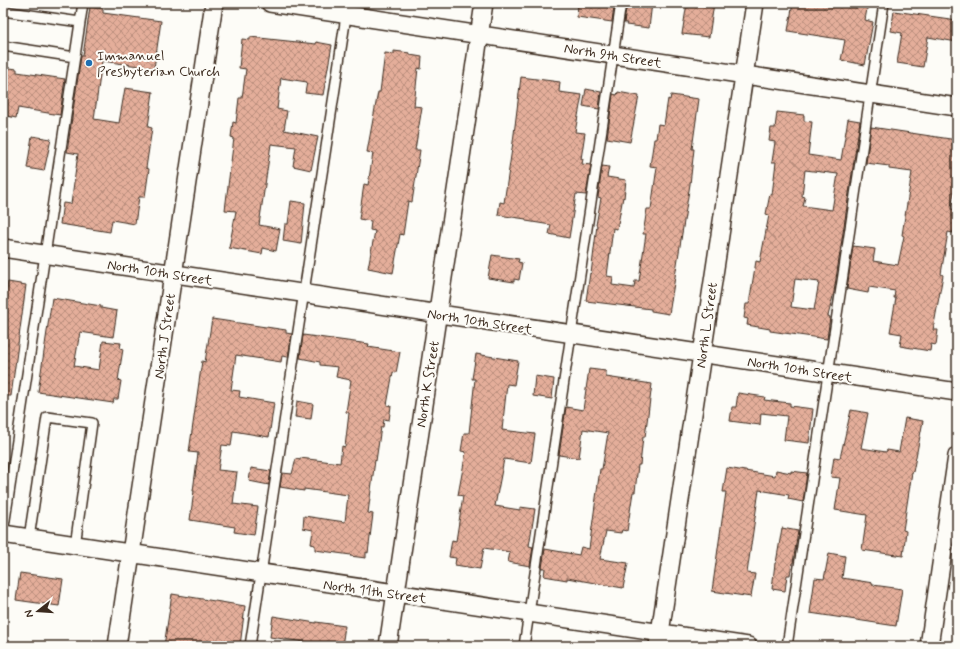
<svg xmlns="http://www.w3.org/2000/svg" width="960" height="649" viewBox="0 0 960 649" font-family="Mynerve,sans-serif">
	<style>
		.building { fill: url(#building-cross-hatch); stroke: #3b2a1e; fill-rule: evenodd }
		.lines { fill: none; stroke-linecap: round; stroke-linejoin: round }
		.service-casing { stroke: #3b2a1e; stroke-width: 12 }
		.minor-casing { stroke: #3b2a1e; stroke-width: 20 }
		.service { stroke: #fdfcf7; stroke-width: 9 }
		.minor { stroke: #fdfcf7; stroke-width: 17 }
		.poi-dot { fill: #1f6fb2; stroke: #fdfcf7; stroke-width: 1.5 }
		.labels { text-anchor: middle; stroke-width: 4; stroke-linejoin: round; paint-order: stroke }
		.poi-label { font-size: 14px; fill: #3b2a1e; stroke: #fdfcf7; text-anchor: start }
		.street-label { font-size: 14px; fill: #3b2a1e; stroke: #fdfcf7 }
	</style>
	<defs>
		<pattern id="building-cross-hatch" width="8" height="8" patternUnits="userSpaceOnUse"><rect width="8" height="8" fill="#e4ae9a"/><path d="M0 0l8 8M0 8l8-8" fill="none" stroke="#ba8e7d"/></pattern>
	</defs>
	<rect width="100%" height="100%" fill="#fdfcf7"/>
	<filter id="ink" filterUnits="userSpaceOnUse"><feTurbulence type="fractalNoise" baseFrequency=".025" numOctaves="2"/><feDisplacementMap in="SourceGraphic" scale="8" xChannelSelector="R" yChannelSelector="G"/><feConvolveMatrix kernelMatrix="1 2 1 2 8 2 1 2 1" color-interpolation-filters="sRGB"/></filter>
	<g filter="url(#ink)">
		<path class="building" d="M578 3H600V5L614 7 612 22 577 17Z
			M629 3H652L649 28 626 25 627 23H624L626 9H628Z
			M687 3H714L709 37 682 34Z
			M793 3H868L865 20 873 22 865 65 841 60 845 40 788 31Z
			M90 7 103 9V13L161 21 154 68 102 61 94 119 119 123 125 88 153 92 148 127 152 128 146 168 149 169 145 197H139L135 224 112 220 110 232 60 224 63 203 71 204 78 154 67 152 81 56H83Z
			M894 11 957 20V42L928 37 923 67 897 63 902 33 891 31Z
			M250 37 316 44V42L332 45 323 95 305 93 307 82 281 78 277 109 287 111 284 130 318 137 311 170 293 166 296 147 271 144 259 225 280 229 276 251 263 248 262 254 229 248 236 211 225 210 234 138 231 137 233 122 236 123 239 98H242L246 69 239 68 242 39 250 40Z
			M394 51 410 53V55L422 57 421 69 418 68 414 106 422 107 415 150H420L412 202 408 201 403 235 400 234 393 273 368 268 375 231 370 230 371 221 359 219 364 184 368 185 373 153 367 152 378 92H380L385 53 394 54Z
			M3 67 17 69V72L65 79 60 115 18 108 16 118 3 115Z
			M521 77 560 82 559 92 582 95 575 132 585 133 581 159H583L582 164 591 165 586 195 576 194 569 238 549 234 551 225 526 221V219L498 215 500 202 504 203 513 142Z
			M586 89 601 92 599 109 583 106Z
			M618 92 639 96 630 142 607 138 613 94 617 95Z
			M671 95 699 99 692 149H694L690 184 669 314 651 311V309L586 301 590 273 591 274 597 225H596L601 198 598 197 602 166 609 167 607 177 626 180 624 198 623 197 617 229 613 228 607 276 613 277 612 285 634 288 635 281H639L646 234H643L647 209H651L657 167 650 166 654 139H656L658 124 664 125 668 99 670 100Z
			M777 112 804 115V121L812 122 808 155 841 160 848 119 860 121 834 292 828 316 830 317 827 339 770 331V329L747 325 748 319 744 318 746 304H749L756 261 760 262 769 215 766 214 770 194 772 195 776 162H772L775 142 769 141 771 128H775ZM805 170 838 174 832 210 803 206 805 197 802 196ZM795 279 819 282 814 310 791 307Z
			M871 127 957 140V175L951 209 957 210 953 233 948 232 941 274 943 275 933 330H938L936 345 931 344 930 351 900 346 902 334 890 332 896 298H894L895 291 869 287 868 293 847 289 853 246 875 249 873 261 898 265 904 236 902 235 912 172 889 169V166L866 163Z
			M32 136 51 139 44 171 27 168Z
			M291 201 305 203 301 244 283 241 285 224H288Z
			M492 255 519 259 518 262 522 263 519 280 514 279V282L488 278Z
			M8 282 26 285 11 396H3V315Z
			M52 298 101 306V308L117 311 113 337 80 332 74 366 99 370 103 341 121 343 120 348 123 349 118 380 121 381 118 399H114L113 403 38 392Z
			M212 319 286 330V333L292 334 288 357 282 356 281 362 236 355 231 390 240 391 239 397 274 403 269 437 233 431 231 446 222 445 218 470 237 472 233 504 258 507 254 535 234 532 235 527 190 520 194 491H193L198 453 189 452 202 361 205 362Z
			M303 335 369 344 368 347 400 352 396 373 393 372 387 405 391 406 389 420 384 419 383 427H381L376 461 375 460 368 513 373 514 368 553 366 552V558L350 556 351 555 315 550V545L311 544 313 530 303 528 304 516 345 522 348 495 304 489V491L280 487 282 473 292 474 296 459 300 460V458L340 463 342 446 345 447 349 413 346 412 351 380 336 377 338 367 320 365V362L300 358Z
			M476 354 518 361 514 385 507 384 502 430 535 434 531 463 504 459 495 506 520 510V507L535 509 529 546 533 547 530 566 508 562 510 552 484 548 480 569 455 565 456 558 449 557 452 540 456 541 463 496 458 495 466 452 461 451 464 433H469L475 379H472Z
			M589 369 606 371V377L652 384 645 437H643L640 465H638L635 492H633L627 531 622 530 621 533 606 531 600 559 628 563 623 588 567 578V580L544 576 545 568H542L545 549 579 555 581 547 589 549 600 469H602L608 433 583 429 579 458 559 455 566 407 583 410Z
			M535 376 554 379 552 399 533 396Z
			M738 393 765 397 764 400 790 403V406L813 409 809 443 784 440 787 416 761 413 760 425 730 421 732 407H736Z
			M297 401 313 404 311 419 295 417Z
			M851 410 868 413 861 448 886 452 887 450 899 452 905 418 923 421 913 472H912L903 530 906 531 903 556 862 550 867 515 835 510 840 478 831 477 834 457 840 458Z
			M251 468 271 471 269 485 249 481Z
			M727 468 775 476 776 470 791 473V471L807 473 803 502 788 499 789 495 759 490 747 573 755 574 751 597 712 591 726 492H723Z
			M782 528 798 531 793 563H792L790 575H787L785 591 772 589 775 563H776Z
			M829 553 845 556 842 578 873 583V585L902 589 896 626 810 613 815 578 824 579Z
			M20 573 63 579 59 606 16 600Z
			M172 594 245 606 240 646H164Z
			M273 616 316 623V622L345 626 342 646H333L270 637Z"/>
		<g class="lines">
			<defs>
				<path id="service" d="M3 11 80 22
					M3 46 75 57
					M3 533 83 3
					M29 538 47 417 92 423 75 546
					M250 646 348 3
					M524 646 621 3
					M787 646 884 3"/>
				<path id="minor" d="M270 3 957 107
					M3 248 957 392
					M3 534 748 646
					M117 646 214 3
					M388 646 484 3
					M658 646 755 3
					M929 646 957 456"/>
			</defs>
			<use href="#service" class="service-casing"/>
			<use href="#minor" class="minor-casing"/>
			<use href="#service" class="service"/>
			<use href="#minor" class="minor"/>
		</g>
	</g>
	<circle class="poi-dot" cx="89" cy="63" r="4"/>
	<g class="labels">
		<g class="poi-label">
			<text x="97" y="60">Immanuel<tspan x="97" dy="16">Presbyterian Church</tspan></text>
		</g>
		<g class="street-label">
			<text transform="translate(613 55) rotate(9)" y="5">North 9th Street</text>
			<text transform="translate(160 272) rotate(9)" y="5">North 10th Street</text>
			<text transform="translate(480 321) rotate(9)" y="5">North 10th Street</text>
			<text transform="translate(706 325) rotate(-82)" y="5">North L Street</text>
			<text transform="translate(164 336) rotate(-82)" y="5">North J Street</text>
			<text transform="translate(800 369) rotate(9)" y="5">North 10th Street</text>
			<text transform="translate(427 384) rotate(-81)" y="5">North K Street</text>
			<text transform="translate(375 591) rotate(8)" y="5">North 11th Street</text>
		</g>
	</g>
	<rect width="960" height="649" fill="none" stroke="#fdfcf7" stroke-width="16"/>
	<rect x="8" y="8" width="944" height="633" fill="none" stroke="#3b2a1e" stroke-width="1.5" filter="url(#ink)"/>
	<g transform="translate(38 611) rotate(253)" stroke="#fdfcf7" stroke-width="3" paint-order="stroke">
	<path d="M0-3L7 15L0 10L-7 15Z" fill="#3b2a1e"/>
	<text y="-6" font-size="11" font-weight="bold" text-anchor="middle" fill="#3b2a1e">N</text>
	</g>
</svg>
